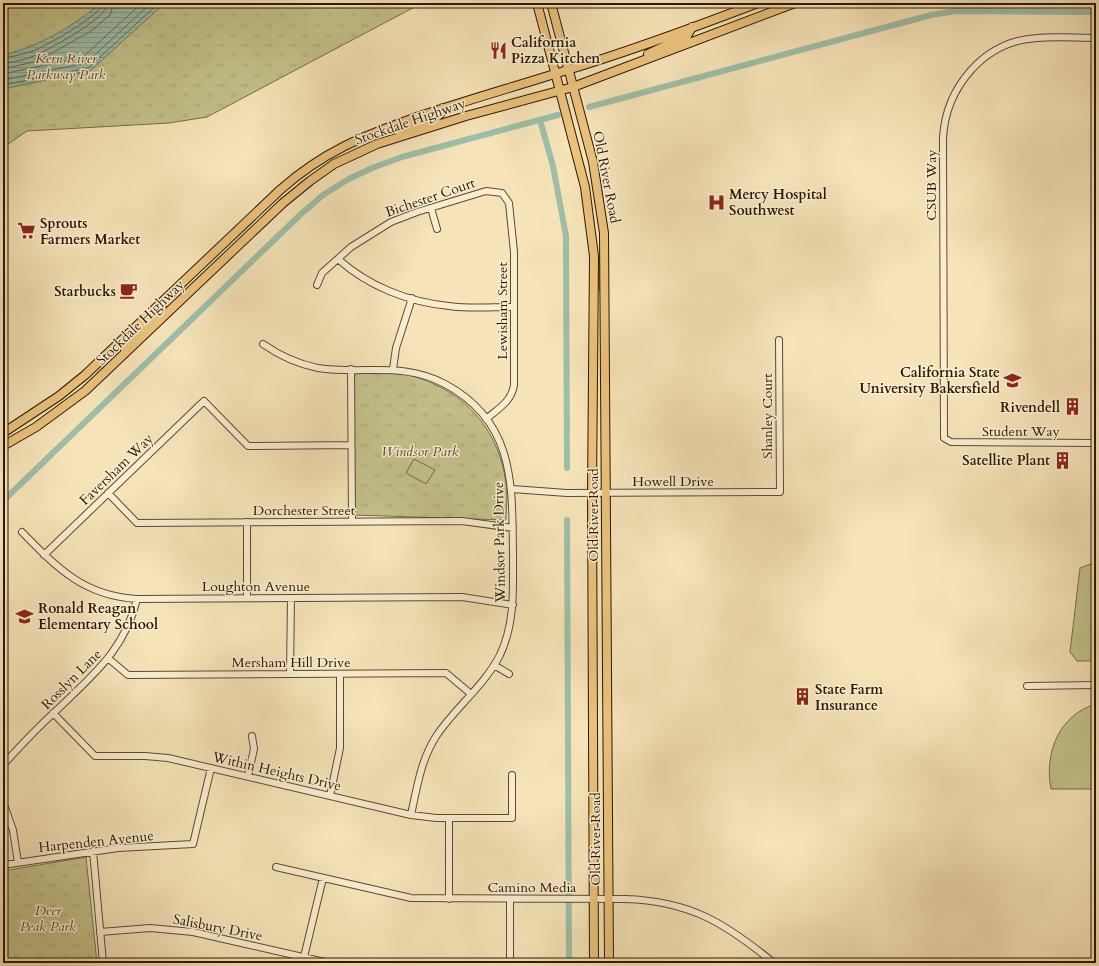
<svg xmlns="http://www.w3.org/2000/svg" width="1099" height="966" viewBox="0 0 1099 966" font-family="Cardo,serif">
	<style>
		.grass { fill: url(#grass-dots); stroke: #766d46 }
		.park { fill: url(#park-tufts); stroke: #766d46 }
		.pitch { fill: #c3c28a; stroke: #766d46 }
		.water { fill: url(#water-rules); stroke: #6f7c66 }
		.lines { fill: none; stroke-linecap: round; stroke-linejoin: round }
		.shore { stroke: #636c56; stroke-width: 1 }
		.canal { stroke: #9dbfaa; stroke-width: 6 }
		.minor-casing { stroke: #5c4b2f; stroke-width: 8 }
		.major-casing { stroke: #291801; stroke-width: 10 }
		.minor { stroke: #f9edd1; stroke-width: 6 }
		.major { stroke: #ebc27c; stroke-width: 8 }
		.labels { text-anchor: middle; stroke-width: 3; stroke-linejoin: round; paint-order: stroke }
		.poi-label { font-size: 14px; font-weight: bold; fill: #291801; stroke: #f9edd1; text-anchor: start }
		.park-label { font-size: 14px; font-style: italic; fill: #574b2a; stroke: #f9edd1 }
		.street-label { font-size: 14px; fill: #291801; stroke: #f9edd1 }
	</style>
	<defs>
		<pattern id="grass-dots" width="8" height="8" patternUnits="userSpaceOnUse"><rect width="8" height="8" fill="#c3c28a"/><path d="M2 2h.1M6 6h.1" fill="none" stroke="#a8a675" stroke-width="1.8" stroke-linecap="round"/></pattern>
		<pattern id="park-tufts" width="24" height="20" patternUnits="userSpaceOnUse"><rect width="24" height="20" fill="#c3c28a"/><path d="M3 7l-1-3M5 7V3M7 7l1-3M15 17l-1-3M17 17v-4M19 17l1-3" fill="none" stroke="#a8a675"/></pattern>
		<pattern id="water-rules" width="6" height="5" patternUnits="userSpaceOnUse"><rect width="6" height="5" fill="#9dbfaa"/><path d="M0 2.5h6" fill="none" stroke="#87a390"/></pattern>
	</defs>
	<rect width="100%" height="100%" fill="#f6e4b8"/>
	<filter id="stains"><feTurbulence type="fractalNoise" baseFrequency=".005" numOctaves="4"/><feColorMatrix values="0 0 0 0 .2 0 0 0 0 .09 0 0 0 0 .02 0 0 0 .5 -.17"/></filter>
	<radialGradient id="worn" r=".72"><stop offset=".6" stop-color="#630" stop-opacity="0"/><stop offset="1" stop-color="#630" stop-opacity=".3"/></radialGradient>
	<path class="grass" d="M598 256 600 257V291L597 282Z"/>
	<path class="park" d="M3 3H422L207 117 169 123 27 131 4 147V175Z
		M354 372C368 372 385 370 399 373 458 384 498 424 506 483 508 495 506 508 506 520L354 515Z
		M86 857 97 963H3V871Z"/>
	<path class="pitch" d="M414 459 435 470 426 484 406 473Z
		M1096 562V661H1077L1070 652 1080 568Z
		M1096 704V789H1051C1044 753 1059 715 1096 704Z"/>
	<path class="water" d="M3 3H26L3 10Z
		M101 3H165L90 71 3 89V55C40 46 72 27 101 3Z"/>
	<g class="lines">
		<path class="shore" d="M3 58C12 57 24 54 33 51 46 46 102 15 103 3
			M3 63C13 63 27 59 36 55 51 48 107 19 108 3
			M3 69 38 61 91 31 110 15 114 3
			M3 74 83 57 142 3
			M3 80 86 63 151 3
			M3 85 88 68 159 3"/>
		<path class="canal" d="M589 107 931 15 956 11 1096 12
			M540 120 553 166 566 236 567 468
			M3 501 301 214 323 195 347 180 372 168 402 157 558 115
			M567 520 569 963"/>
		<defs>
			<path id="minor" d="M1096 38C1077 38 1057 36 1037 38 984 41 946 87 943 138L944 438 951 442 1096 443
				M431 208 437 229
				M338 259C368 286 408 302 449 306 470 309 492 307 513 307
				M317 285 322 273 351 247 391 222 417 212 486 191 502 193 509 203 514 252V385C512 401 498 409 486 419
				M263 344C280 356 298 364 318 368 363 375 403 361 445 384 516 422 512 486 513 555 513 590 515 623 500 655 484 686 456 707 437 735 421 759 417 787 411 815
				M351 369 352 521
				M393 369 396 348 412 298
				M512 489 567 493 780 492 779 340
				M108 493 137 523 462 521 513 528
				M247 522V598
				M22 532C57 568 84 596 137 599L462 597 513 605
				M44 555 204 401 248 446 351 445
				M109 659 128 675 446 673 471 694
				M494 665 509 674
				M290 674 291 598
				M1027 686 1096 685
				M53 713 95 756H145L168 758 411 815 436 818H512V775
				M3 765C21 745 39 726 59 708 94 674 125 649 137 599
				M248 776 254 749 252 736
				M330 796 340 748V674
				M3 802 13 830 18 863
				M449 818V899
				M93 851 103 963
				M3 865 118 848 193 844 211 768
				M276 867 411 898 625 899C690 901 725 923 774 963
				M510 899V963
				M100 932 150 928 193 932 329 963
				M304 957 323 878"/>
			<path id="major" d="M537 3 585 187 594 256 592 493 594 963
				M551 3 593 162 604 233 609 963
				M648 54 687 36 692 27
				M398 131 435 119 440 114 443 108
				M125 350 132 339 162 310 161 303
				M3 433 59 396 85 375 280 190C324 151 363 136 417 117 467 100 517 86 567 70 631 51 695 27 758 3
				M3 446 36 427 85 391 283 203 310 181 334 164 377 144 466 116 573 87 795 3"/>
		</defs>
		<use href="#minor" class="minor-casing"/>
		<use href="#major" class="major-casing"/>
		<use href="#minor" class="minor"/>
		<use href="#major" class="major"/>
	</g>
	<defs>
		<symbol id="restaurant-bare" viewBox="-9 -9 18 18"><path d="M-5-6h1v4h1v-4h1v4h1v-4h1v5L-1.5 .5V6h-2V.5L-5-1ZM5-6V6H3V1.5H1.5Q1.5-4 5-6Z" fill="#8f2418" stroke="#f9edd1" stroke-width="2.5" paint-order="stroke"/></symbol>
		<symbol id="hospital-bare" viewBox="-9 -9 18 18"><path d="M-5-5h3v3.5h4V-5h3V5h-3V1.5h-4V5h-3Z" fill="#8f2418" stroke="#f9edd1" stroke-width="2.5" paint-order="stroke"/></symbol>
		<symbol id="supermarket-bare" viewBox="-9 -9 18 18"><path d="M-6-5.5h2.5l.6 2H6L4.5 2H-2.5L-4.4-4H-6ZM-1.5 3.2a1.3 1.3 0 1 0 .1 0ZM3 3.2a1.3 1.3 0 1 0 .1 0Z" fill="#8f2418" stroke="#f9edd1" stroke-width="2.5" paint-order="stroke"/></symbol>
		<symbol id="cafe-bare" viewBox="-9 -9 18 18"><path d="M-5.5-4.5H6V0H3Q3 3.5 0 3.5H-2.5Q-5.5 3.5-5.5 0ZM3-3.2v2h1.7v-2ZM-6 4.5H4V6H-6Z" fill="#8f2418" stroke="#f9edd1" stroke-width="2.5" paint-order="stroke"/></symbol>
		<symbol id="university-bare" viewBox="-9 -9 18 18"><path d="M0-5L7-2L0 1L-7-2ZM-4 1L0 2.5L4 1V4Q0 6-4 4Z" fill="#8f2418" stroke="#f9edd1" stroke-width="2.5" paint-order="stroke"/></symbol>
		<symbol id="building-bare" viewBox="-9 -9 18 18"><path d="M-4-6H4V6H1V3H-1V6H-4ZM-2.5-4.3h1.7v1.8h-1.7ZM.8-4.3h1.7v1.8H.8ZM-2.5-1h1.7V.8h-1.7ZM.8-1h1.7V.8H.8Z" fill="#8f2418" stroke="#f9edd1" stroke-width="2.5" paint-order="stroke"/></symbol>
		<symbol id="school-bare" viewBox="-9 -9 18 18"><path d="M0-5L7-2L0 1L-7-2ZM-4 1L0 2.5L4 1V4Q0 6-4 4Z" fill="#8f2418" stroke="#f9edd1" stroke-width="2.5" paint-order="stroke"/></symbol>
	</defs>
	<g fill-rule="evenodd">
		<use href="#restaurant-bare" x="486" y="38" width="25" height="25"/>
		<use href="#hospital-bare" x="704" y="190" width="25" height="25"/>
		<use href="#supermarket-bare" x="14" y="218" width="25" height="25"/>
		<use href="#cafe-bare" x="116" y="278" width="25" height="25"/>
		<use href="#university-bare" x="1000" y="368" width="25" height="25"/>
		<use href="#building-bare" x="1060" y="394" width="25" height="25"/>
		<use href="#building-bare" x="1050" y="448" width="25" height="25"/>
		<use href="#school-bare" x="12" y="604" width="25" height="25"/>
		<use href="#building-bare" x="790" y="684" width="25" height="25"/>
	</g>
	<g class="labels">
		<g class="poi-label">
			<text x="511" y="47">California<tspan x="511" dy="16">Pizza Kitchen</tspan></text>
			<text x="729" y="199">Mercy Hospital<tspan x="729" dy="16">Southwest</tspan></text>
			<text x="40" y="228">Sprouts<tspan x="40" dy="16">Farmers Market</tspan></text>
			<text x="116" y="296" text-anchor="end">Starbucks</text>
			<text x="1000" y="377" text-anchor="end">California State<tspan x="1000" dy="16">University Bakersfield</tspan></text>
			<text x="1060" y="412" text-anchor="end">Rivendell</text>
			<text x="1050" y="465" text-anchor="end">Satellite Plant</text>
			<text x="38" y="613">Ronald Reagan<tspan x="38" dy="16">Elementary School</tspan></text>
			<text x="815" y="694">State Farm<tspan x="815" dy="16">Insurance</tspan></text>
		</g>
		<g class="park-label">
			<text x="66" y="63">Kern River<tspan x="66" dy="16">Parkway Park</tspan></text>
			<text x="420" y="456">Windsor Park</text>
			<text x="48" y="915">Deer<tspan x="48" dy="16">Peak Park</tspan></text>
		</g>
		<g class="street-label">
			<text transform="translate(410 121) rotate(-19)" y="5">Stockdale Highway</text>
			<text transform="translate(607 177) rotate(79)" y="5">Old River Road</text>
			<text transform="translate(931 185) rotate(-90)" y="5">CSUB Way</text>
			<text transform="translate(430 197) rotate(-19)" y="5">Bichester Court</text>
			<text transform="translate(502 311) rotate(-90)" y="5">Lewisham Street</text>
			<text transform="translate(140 322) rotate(-44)" y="5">Stockdale Highway</text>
			<text transform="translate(767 416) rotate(-90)" y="5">Shanley Court</text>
			<text x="1021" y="436">Student Way</text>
			<text transform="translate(116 469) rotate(-44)" y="5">Faversham Way</text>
			<text x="673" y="486">Howell Drive</text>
			<text x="304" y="515">Dorchester Street</text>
			<text transform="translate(593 515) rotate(-90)" y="5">Old River Road</text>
			<text transform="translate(499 542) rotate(-91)" y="5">Windsor Park Drive</text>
			<text x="256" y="591">Loughton Avenue</text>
			<text x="291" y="667">Mersham Hill Drive</text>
			<text transform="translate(71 679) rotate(-45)" y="5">Rosslyn Lane</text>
			<text transform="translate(277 771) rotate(13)" y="5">Within Heights Drive</text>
			<text transform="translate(595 839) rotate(-90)" y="5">Old River Road</text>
			<text transform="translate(96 841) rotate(-6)" y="5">Harpenden Avenue</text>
			<text x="532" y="892">Camino Media</text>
			<text transform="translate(218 927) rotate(11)" y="5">Salisbury Drive</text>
		</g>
	</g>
	<rect width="1099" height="966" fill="none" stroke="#f6e4b8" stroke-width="16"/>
	<rect x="4" y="4" width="1091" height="958" fill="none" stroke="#291801" stroke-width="2"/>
	<rect x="8" y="8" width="1083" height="950" fill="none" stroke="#291801"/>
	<rect width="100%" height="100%" filter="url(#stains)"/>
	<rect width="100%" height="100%" fill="url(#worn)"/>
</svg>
